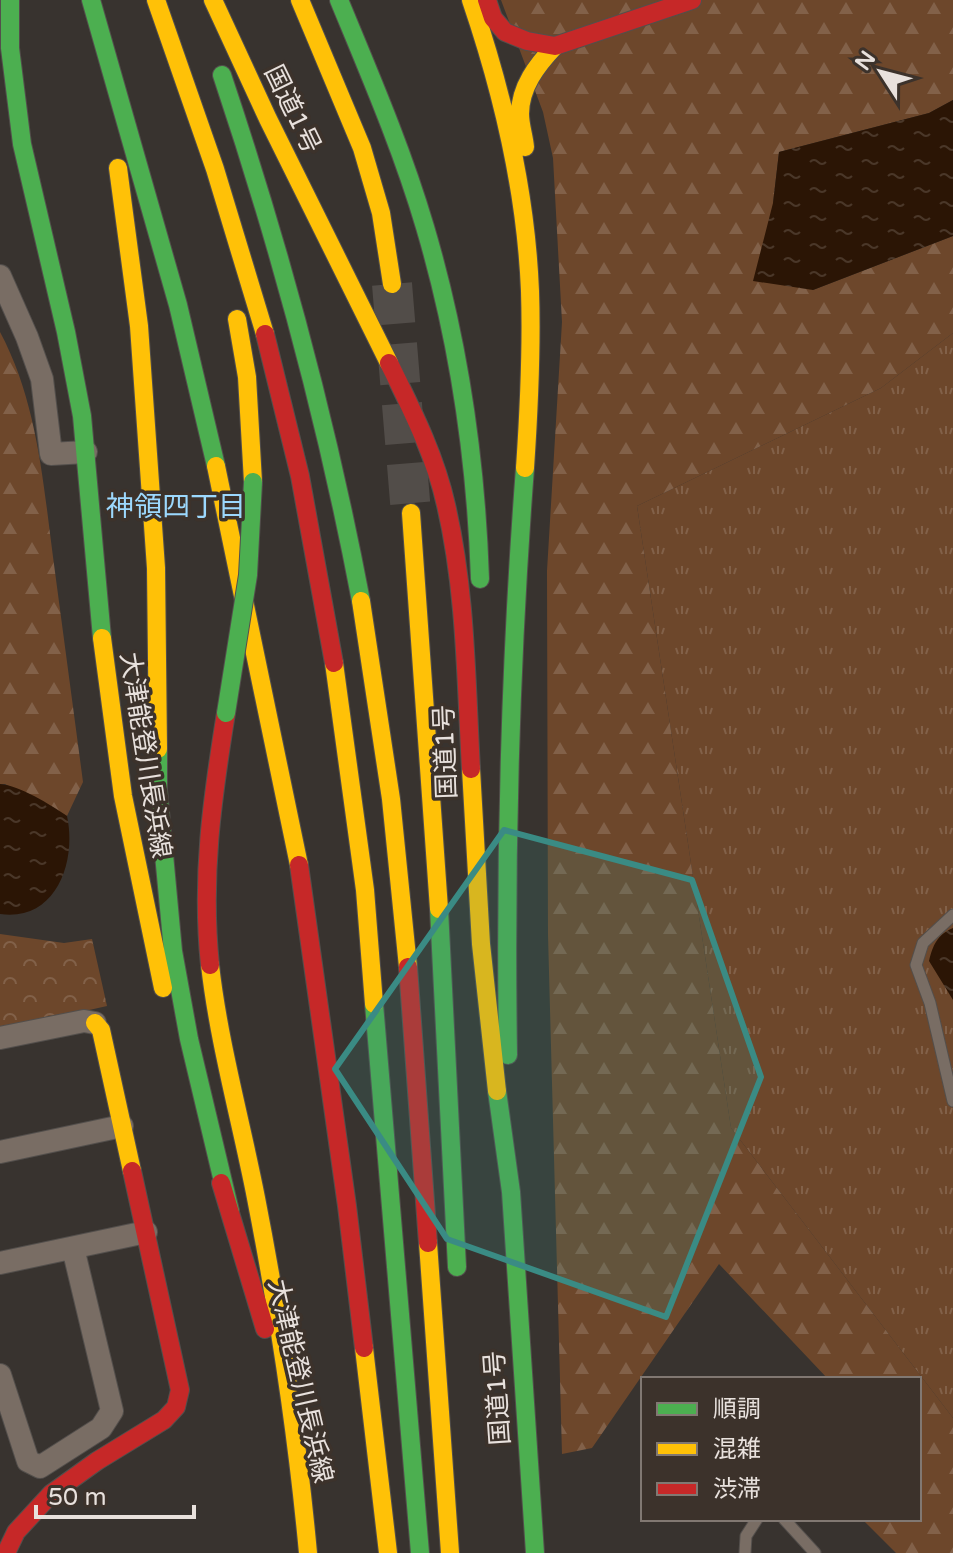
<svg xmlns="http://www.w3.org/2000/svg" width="953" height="1553" viewBox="0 0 953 1553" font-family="'Varela Round','Noto Sans JP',sans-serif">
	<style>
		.grass { fill: url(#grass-tufts) }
		.forest { fill: url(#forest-firs) }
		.park { fill: url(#park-crowns) }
		.water { fill: url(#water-ripples) }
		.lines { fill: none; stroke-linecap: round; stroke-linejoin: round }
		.highway-tunnel { stroke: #524d49; stroke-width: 40; stroke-dasharray: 40 20; stroke-linecap: butt }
		.lane-casing { stroke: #534f4c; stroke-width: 13 }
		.street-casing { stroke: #534f4c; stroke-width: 24 }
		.fast-casing { stroke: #534f4c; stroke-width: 20 }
		.slow-casing { stroke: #534f4c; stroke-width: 20 }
		.jam-casing { stroke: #534f4c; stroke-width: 20 }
		.lane { stroke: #796d64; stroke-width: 11 }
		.street { stroke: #796d64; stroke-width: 22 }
		.fast { stroke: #4caf50; stroke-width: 18 }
		.slow { stroke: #ffc107; stroke-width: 18 }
		.jam { stroke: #c62828; stroke-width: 18 }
		.fast-bridge-casing { stroke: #534f4c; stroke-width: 20; stroke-linecap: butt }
		.fast-bridge { stroke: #4caf50; stroke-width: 18 }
		.marked { fill: #3a8b84; fill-opacity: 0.2; stroke: #3a8b84; stroke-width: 6; stroke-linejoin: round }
		.labels { text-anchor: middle; stroke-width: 7; stroke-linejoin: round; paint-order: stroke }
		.street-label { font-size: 26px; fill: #e8e1dd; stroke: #3c322b }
		.neighbourhood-label { font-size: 28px; fill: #9cd8fd; stroke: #3c322b }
	</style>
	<defs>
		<pattern id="grass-tufts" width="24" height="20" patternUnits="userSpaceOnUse" patternTransform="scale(2)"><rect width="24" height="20" fill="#6d472b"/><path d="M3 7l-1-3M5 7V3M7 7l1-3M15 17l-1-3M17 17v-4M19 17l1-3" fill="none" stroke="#826149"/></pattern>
		<pattern id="forest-firs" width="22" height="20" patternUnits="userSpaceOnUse" patternTransform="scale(2)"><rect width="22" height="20" fill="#6d472b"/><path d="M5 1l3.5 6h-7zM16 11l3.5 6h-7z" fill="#826149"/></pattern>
		<pattern id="park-crowns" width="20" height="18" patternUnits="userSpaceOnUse" patternTransform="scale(2)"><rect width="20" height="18" fill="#6d472b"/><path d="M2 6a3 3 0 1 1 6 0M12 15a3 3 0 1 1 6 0" fill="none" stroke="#826149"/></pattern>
		<pattern id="water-ripples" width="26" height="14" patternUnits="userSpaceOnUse" patternTransform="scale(2)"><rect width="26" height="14" fill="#2b1505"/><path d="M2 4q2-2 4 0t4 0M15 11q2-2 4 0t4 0" fill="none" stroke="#4a3729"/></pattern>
	</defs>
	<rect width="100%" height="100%" fill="#38332f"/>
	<path class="grass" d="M953 333V1418L731 1128 637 506 881 388Z"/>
	<path class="forest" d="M501 0H953V100L929 113 779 152 773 203 813 290 953 236V333L881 388 637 506 731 1128 953 1418V1553H896L862 1519H919V1379H828L719 1264 592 1448 562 1454 548 934 547 571 562 322 553 158 543 112Z
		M0 332C37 401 43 481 53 557 63 632 73 707 83 782L67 816 5 784H0Z"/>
	<path class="park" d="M0 934 64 943 92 939 107 1006 0 1030Z"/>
	<path class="water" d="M953 100V236L813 290 753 281 773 203 779 152 929 113Z
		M0 784C19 785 51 805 67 816 77 862 56 922 0 914Z
		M953 928V1000L929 961C933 945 937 935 953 928Z"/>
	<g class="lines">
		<path class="highway-tunnel" d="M392 284 411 513"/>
		<defs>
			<path id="lane" d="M953 915 923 943 916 965 930 1003 953 1101
				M784 1519 815 1553
				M745 1553 746 1536 757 1519"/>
			<path id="street" d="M0 276 27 337 42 379 51 454 86 452
				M0 1038 84 1021 95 1023
				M0 1152 122 1126
				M0 1263 146 1232
				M0 1375 28 1461 40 1467 101 1428 112 1411 73 1248"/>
			<path id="fast" d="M10 0V48L22 144 66 332 82 416 102 638
				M91 0 178 305 216 466
				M339 0C370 75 402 149 425 227 459 342 476 459 480 579
				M222 75C280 248 327 422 361 601
				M158 749V790L173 951 189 1039 230 1211
				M439 909 457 1267
				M374 1004 420 1553
				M508 1055C505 859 510 664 525 468
				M497 1091 511 1192 535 1553"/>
			<path id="slow" d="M156 0 215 169 265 334
				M213 0 268 119 389 363
				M300 0 362 148 381 213 392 284
				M471 0C503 94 526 192 530 291 532 350 529 409 525 468
				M525 147C524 136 520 125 520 114 520 87 537 65 555 46
				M118 168 139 326 156 568 158 749
				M237 319 247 377 253 482
				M216 466 299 865
				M411 513 439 909
				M361 601 391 799 408 967
				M102 638 123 796 163 988
				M334 663 365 890 374 1004
				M471 769 481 944 497 1091
				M210 965C219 1044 241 1121 256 1198 279 1316 297 1434 308 1553
				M95 1023 101 1030 132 1171
				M428 1243 450 1553
				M364 1348 388 1553"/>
			<path id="jam" d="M487 0 493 18 505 32 527 41 555 46 692 0
				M265 334 300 476 334 663
				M389 363C411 408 435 455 446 505 466 591 466 681 471 769
				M299 865 347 1206 364 1348
				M210 965C201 877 212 800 226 713
				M408 967 428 1243
				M221 1183 265 1329
				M6 1553 16 1532 51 1494 97 1461 164 1420 176 1407 180 1390 132 1171"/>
		</defs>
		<use href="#lane" class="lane-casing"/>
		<use href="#street" class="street-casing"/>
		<use href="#fast" class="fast-casing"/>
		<use href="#slow" class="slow-casing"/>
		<use href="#jam" class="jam-casing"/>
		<use href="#lane" class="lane"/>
		<use href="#street" class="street"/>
		<use href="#fast" class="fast"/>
		<use href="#slow" class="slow"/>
		<use href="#jam" class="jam"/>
		<defs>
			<path id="fast-bridge" d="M226 713 248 575 253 482"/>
		</defs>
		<use href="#fast-bridge" class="fast-bridge-casing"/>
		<use href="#fast-bridge" class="fast-bridge"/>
	</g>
	<path class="marked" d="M504 830 692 880 761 1077 666 1317 447 1239 335 1069Z"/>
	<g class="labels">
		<g class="street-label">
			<text transform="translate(293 109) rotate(64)" y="9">国道1号</text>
			<text transform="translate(445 752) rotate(-92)" y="9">国道1号</text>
			<text transform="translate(146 755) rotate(81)" y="9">大津能登川長浜線</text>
			<text transform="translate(301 1381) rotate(77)" y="9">大津能登川長浜線</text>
			<text transform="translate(497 1398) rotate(-94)" y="9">国道1号</text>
		</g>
		<g class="neighbourhood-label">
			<text x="176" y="516">神領四丁目</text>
		</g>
	</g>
	<rect x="641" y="1377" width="280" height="144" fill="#3c322b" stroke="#817872" stroke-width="2"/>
	<rect x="657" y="1403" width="40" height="12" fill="#4caf50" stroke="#817872" stroke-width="2"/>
	<text x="713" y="1417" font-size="24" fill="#e8e1dd">順調</text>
	<rect x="657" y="1443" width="40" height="12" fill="#ffc107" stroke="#817872" stroke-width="2"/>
	<text x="713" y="1457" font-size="24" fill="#e8e1dd">混雑</text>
	<rect x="657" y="1483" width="40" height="12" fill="#c62828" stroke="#817872" stroke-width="2"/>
	<text x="713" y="1497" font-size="24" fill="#e8e1dd">渋滞</text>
	<g transform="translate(881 72) rotate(306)" stroke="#3c322b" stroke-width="6" paint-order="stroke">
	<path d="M0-6L14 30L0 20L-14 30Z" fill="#e8e1dd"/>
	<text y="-12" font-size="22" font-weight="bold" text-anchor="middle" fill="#e8e1dd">N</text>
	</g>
	<path d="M36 1505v12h158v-12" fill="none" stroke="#e8e1dd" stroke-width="4"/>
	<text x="48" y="1505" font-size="24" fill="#e8e1dd" stroke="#3c322b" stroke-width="6" paint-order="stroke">50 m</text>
</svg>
